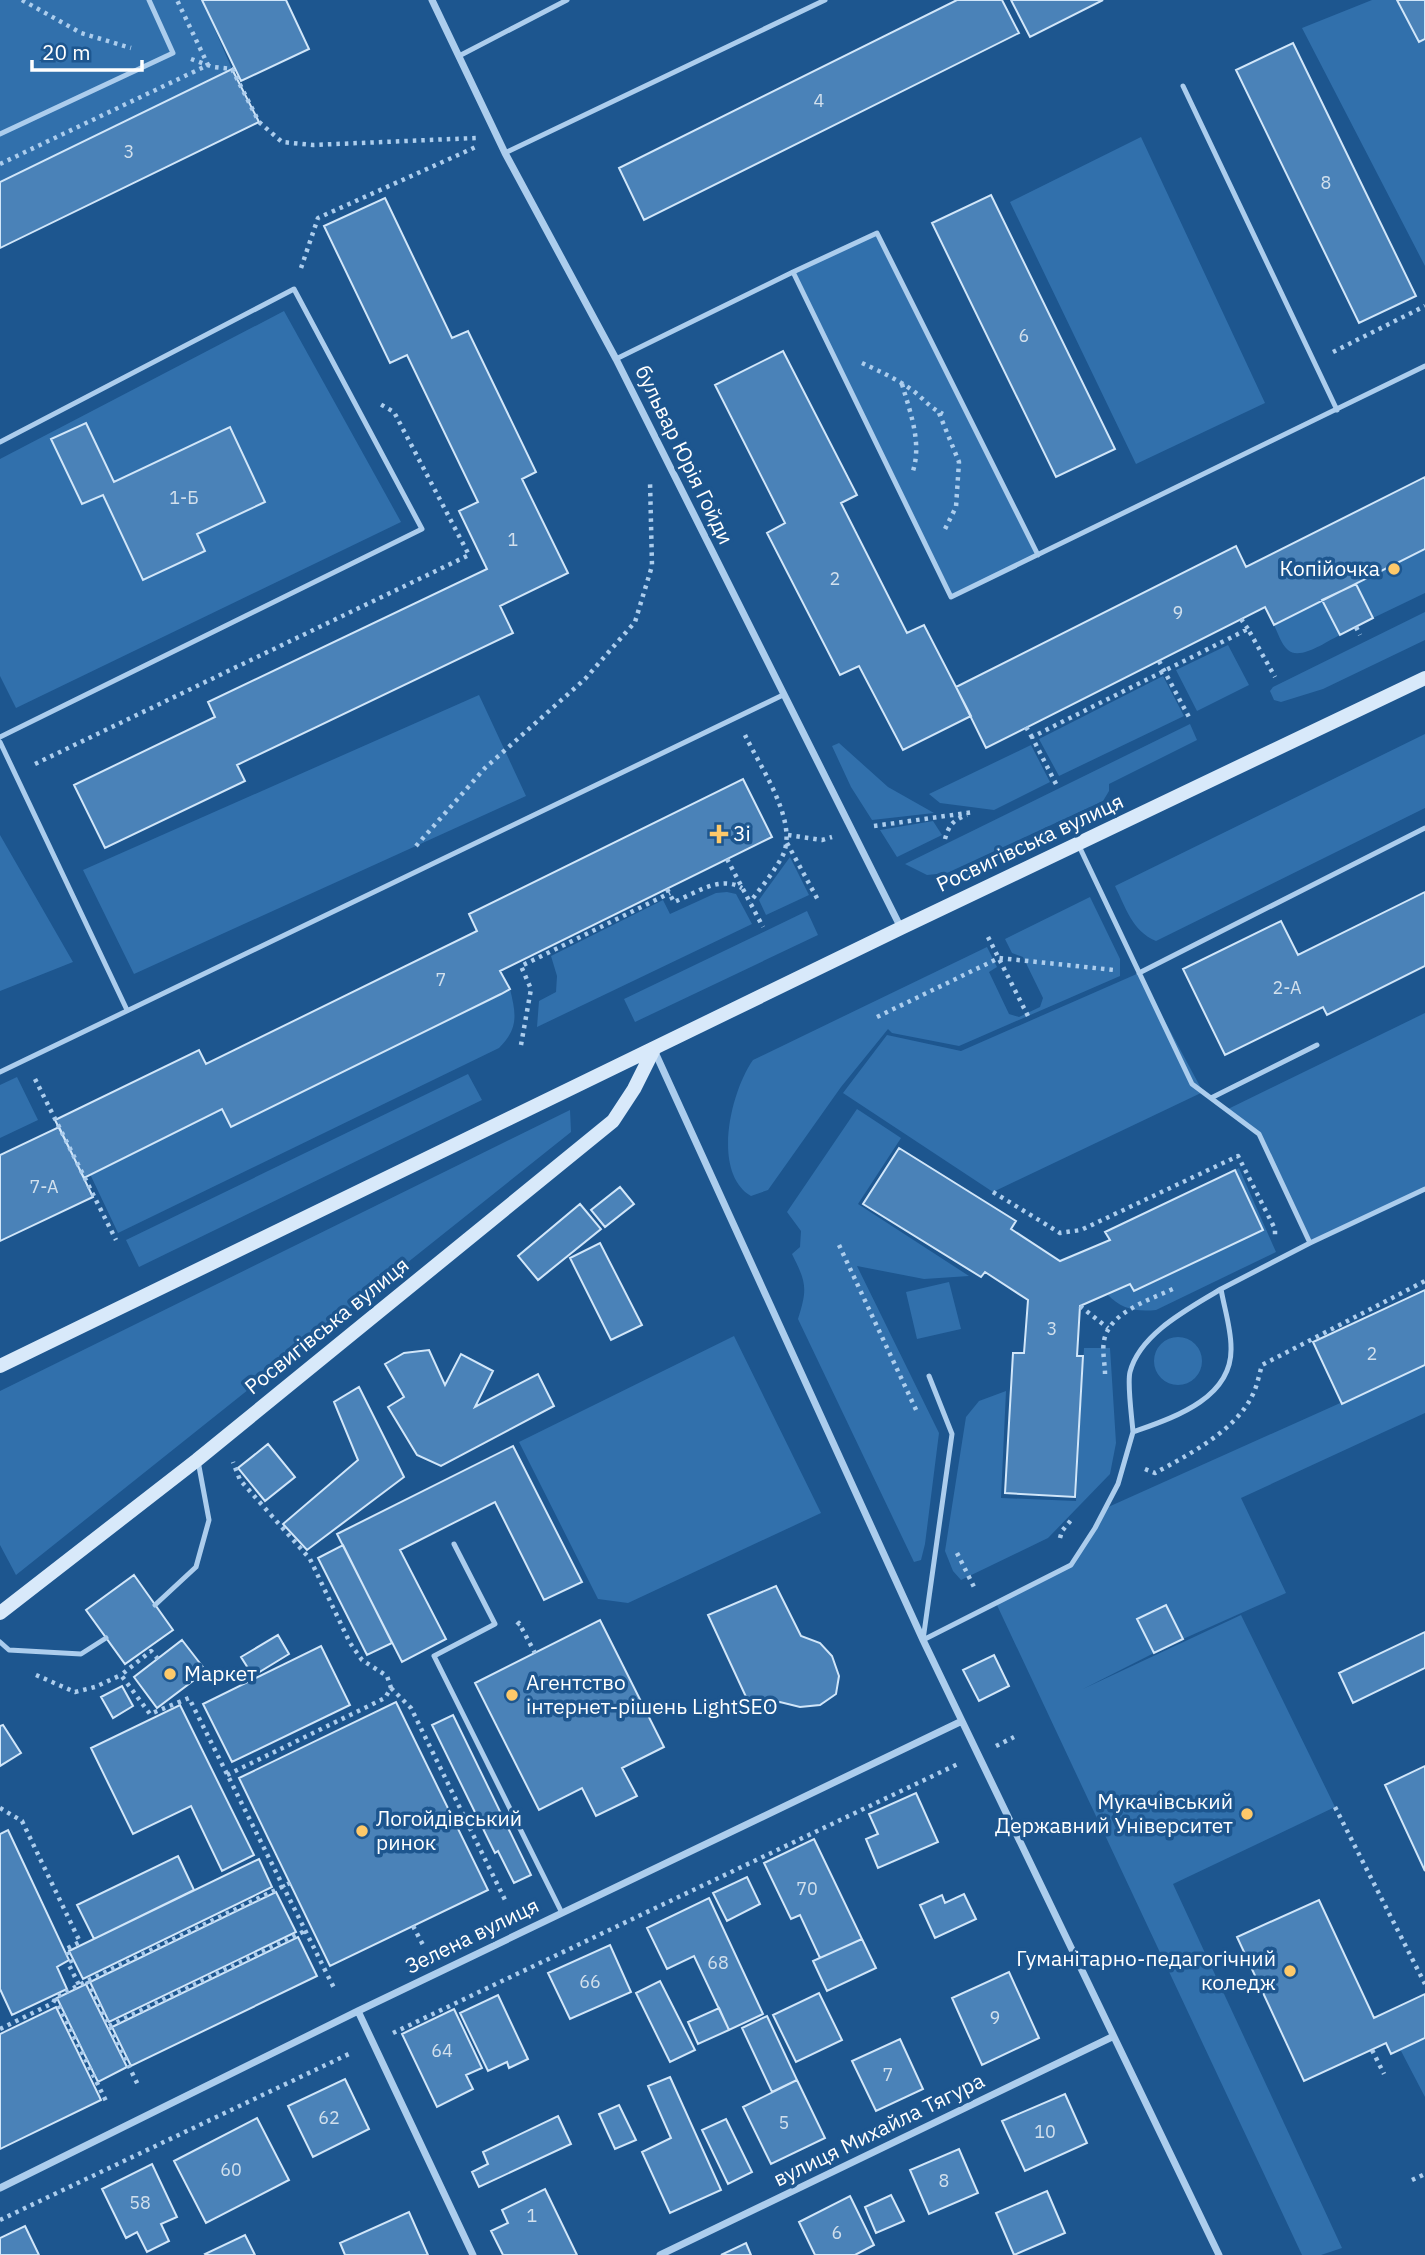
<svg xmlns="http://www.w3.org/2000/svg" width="1425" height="2255" viewBox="0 0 1425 2255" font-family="'IBM Plex Sans',sans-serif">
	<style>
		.green { fill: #3170ac }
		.building { fill: #4a82b8; stroke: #d1e6f9; stroke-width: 2 }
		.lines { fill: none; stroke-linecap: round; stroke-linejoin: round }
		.path { stroke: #accded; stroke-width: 4.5; stroke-dasharray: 3.5 5; stroke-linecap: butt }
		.lane { stroke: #accded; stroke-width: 5 }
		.street { stroke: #accded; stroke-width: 7 }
		.secondary { stroke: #d8e9fa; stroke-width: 14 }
		.poi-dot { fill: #fdc96a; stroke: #1d568f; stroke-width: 2.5 }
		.labels { text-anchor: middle; stroke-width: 7; stroke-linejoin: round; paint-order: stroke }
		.number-label { font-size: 18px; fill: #d2e0ed }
		.street-label { font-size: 21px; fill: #fff; stroke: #1d568f }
		.poi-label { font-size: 21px; fill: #fff; stroke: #1d568f; text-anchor: start }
	</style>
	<rect width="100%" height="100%" fill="#1d568f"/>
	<path class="green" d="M0 0H202L232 69 0 182Z
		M1372 0H1397L1419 41 1425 39V266L1302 28Z
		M1141 137 1265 403 1136 464 1010 202Z
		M877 233 1038 555 951 597 793 272Z
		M284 311 401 522 16 708 0 676V459Z
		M1425 549V593L1373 618 1356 584Z
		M1322 600 1340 635C1327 641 1300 661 1288 650 1281 644 1278 633 1274 625Z
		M1425 612V640L1323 689 1281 702 1274 700 1270 691 1273 687Z
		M1228 645 1249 685 1197 711 1176 670Z
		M1163 676 1184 716 1059 776 1039 739Z
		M479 695 526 796 134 974 83 870Z
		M1190 724 1197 740 1109 784V791L1103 801 947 873 927 875 905 864Z
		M1425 734V808L1156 941C1132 931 1126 908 1115 886Z
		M839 743 888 787 934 813 872 820 851 787 832 746Z
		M1031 745 1050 782 994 810 940 803 929 794Z
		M933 821 942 835 897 857 880 830Z
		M0 835 73 962 0 991Z
		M790 857 809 895 766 915 759 900Z
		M727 892 736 894 752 924 537 1027 539 1001 556 992 557 976 551 956 663 900 670 914 716 893Z
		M1090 897 1120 959V976L959 1046 892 1033 888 1029 841 1087 768 1190 751 1196C711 1172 731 1091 753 1060L987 947 997 967 989 972 1009 1014 1019 1017 1040 1007 1043 998 1023 957 1012 953 1005 939Z
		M807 911 818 935 635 1022 624 999Z
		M1139 973 1203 1092 993 1192 843 1093 887 1035 961 1051Z
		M510 989C516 1014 519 1028 499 1048L118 1233 90 1174 222 1109Z
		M1425 1013V1189L1310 1243 1259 1134 1228 1109Z
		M468 1074 482 1100 139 1267 126 1240Z
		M17 1077 38 1120 0 1138V1085Z
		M857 1109 901 1138 858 1204 969 1276 924 1279 857 1266 939 1433 925 1544 921 1560 914 1562 798 1319C808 1288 806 1282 792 1254L800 1247 801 1231 787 1212Z
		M570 1110 571 1132 16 1575 0 1545V1391Z
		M1239 1168 1276 1252 1156 1310C1136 1312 1121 1309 1107 1294L1130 1284 1134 1290 1263 1230 1235 1170Z
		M949 1282 961 1329 917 1339 906 1292Z
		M734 1336 821 1513 628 1603 598 1599 519 1442Z
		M1154 1361a24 24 0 1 1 48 0a24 24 0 1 1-48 0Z
		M1084 1348H1110L1116 1443 1110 1474 1048 1538 961 1580 953 1571 945 1551 966 1417 979 1401 1006 1391 1001 1498 1076 1501Z
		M1425 1365V1413L1241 1498 1286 1593 1183 1639 1166 1605 1137 1619 1154 1653 1083 1689 1241 1615 1335 1807 1173 1884 1342 2248 1321 2255H1302L996 1603 1071 1565 1106 1508Z
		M1425 2038V2097L1400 2049Z"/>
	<path class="building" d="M202 0H286L309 49 241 81Z
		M957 0H1002L1019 33 644 220 619 168Z
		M1011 0H1103L1030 37Z
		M1397 0H1425V39L1419 42Z
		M1293 43 1416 296 1359 323 1236 70Z
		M232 69 259 122 0 248V182Z
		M991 195 1115 449 1056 477 932 223Z
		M385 198 452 338 468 331 536 472 522 479 568 573 500 606 513 633 237 765 245 781 105 848 74 785 215 717 208 702 487 569 459 511 478 502 407 355 390 363 324 226Z
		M783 351 857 495 841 503 907 633 924 625 971 716 903 750 859 666 840 675 767 533 785 523 715 385Z
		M86 423 114 482 230 427 265 502 197 534 205 551 143 580 103 495 82 504 51 439Z
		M1425 477V549L1274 625 1265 607 986 748 956 687 1236 546 1246 567Z
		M1356 584 1373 618 1340 635 1322 600Z
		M743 779 772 837 500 971 510 989 501 994 231 1127 222 1109 84 1178 55 1120 199 1050 206 1064 477 931 469 914Z
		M1425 892V966L1327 1015 1323 1007 1225 1055 1183 969 1281 921 1298 955Z
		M59 1127 93 1197 0 1241V1155Z
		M899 1148 1016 1221 1011 1229 1060 1261 1110 1240 1105 1232 1235 1170 1263 1230 1134 1291 1130 1284 1080 1306 1077 1356H1083L1075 1497 1005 1493 1013 1353H1024L1028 1300 985 1272 981 1277 863 1204Z
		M620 1187 634 1204 605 1227 591 1210Z
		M580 1204 601 1229 538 1280 518 1256Z
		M600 1243 642 1325 611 1340 570 1258Z
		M1425 1290V1365L1342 1404 1313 1342Z
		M429 1350 445 1385 461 1354 493 1371 475 1407 538 1374 554 1406 441 1466 417 1455 388 1407 404 1397 385 1364 404 1353Z
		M359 1387 404 1477 307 1550 283 1524 358 1460 334 1402Z
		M268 1444 295 1477 265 1501 238 1468Z
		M513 1446 582 1582 544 1600 495 1502 400 1550 446 1639 402 1662 337 1534Z
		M343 1545 392 1643 367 1655 318 1558Z
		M134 1575 173 1630 125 1664 86 1610Z
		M776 1586 801 1636 820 1643 832 1656 839 1676 836 1694 820 1705 800 1707 780 1702 753 1712 708 1615Z
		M1166 1605 1183 1639 1154 1653 1137 1619Z
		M600 1620 664 1747 622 1768 637 1796 596 1816 582 1788 539 1810 475 1683Z
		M1425 1632V1668L1353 1703 1339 1673Z
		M278 1635 289 1654 253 1676 241 1657Z
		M182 1640 206 1671 157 1708 134 1677Z
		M321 1646 350 1705 232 1762 203 1704Z
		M994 1655 1009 1686 979 1701 963 1670Z
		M122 1686 133 1706 113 1718 101 1697Z
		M396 1702 488 1890 330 1966 239 1778Z
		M180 1705 254 1855 222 1871 191 1806 133 1834 91 1748Z
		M453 1715 531 1875 514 1883 498 1851 495 1853 432 1725Z
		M3 1725 21 1753 0 1766V1726Z
		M1425 1766V1871L1385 1785Z
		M916 1793 938 1842 878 1868 866 1839 878 1834 869 1814Z
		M8 1830 69 1960 57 1967 67 1989 12 2015 0 1989V1834Z
		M814 1839 862 1939 820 1958 800 1915 791 1919 764 1863Z
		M178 1856 194 1890 94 1939 77 1905Z
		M259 1859 272 1887 83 1979 69 1951Z
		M747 1877 760 1904 727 1921 713 1893Z
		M276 1892 296 1932 109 2022 90 1982Z
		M964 1894 976 1919 935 1938 920 1905 942 1895 945 1903Z
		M709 1898 763 2014 729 2030 694 1956 667 1969 647 1928Z
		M1319 1900 1374 2018 1425 1994V2038L1391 2054 1386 2043 1304 2081 1237 1937Z
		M298 1937 317 1976 131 2066 112 2027Z
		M862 1939 876 1968 827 1991 813 1961Z
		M610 1945 631 1992 570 2019 548 1973Z
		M1009 1972 1039 2038 982 2065 952 1998Z
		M660 1981 695 2050 670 2062 636 1993Z
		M86 1984 127 2067 98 2082 57 1998Z
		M819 1993 842 2040 796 2062 773 2015Z
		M498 1995 528 2059 509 2068 507 2062 488 2071 460 2013Z
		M56 2007 101 2100 0 2149V2034Z
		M719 2008 729 2030 698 2044 688 2022Z
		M454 2009 482 2068 466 2075 473 2089 437 2107 402 2034Z
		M767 2016 797 2080 772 2092 742 2028Z
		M900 2039 923 2089 876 2111 852 2061Z
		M670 2077 721 2190 670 2213 642 2152 671 2138 648 2086Z
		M345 2079 369 2129 313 2157 288 2106Z
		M797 2080 825 2138 771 2164 743 2107Z
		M1065 2094 1087 2143 1025 2171 1002 2121Z
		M619 2105 636 2140 615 2149 599 2114Z
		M558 2116 571 2144 479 2187 472 2172 488 2164 483 2152Z
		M257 2118 289 2180 206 2223 174 2161Z
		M726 2119 752 2172 728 2184 702 2130Z
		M959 2149 978 2193 929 2214 910 2170Z
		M152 2164 177 2217 161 2224 169 2241 147 2252 137 2232 126 2238 102 2189Z
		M545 2189 577 2255H503L491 2231 508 2223 502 2210Z
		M1047 2191 1065 2233 1014 2255 996 2213Z
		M891 2195 904 2221 876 2233 865 2207Z
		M850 2196 874 2245 855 2255H815L799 2222Z
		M409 2212 428 2255H345L340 2243Z
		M25 2226 39 2255H0V2238Z
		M245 2235 255 2255H206L205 2254Z
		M746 2243 751 2255H721Z"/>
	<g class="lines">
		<path class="path" d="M22 0 81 33 131 48
			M191 59 213 67 232 69 259 122 282 142 313 145 476 138
			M0 164 208 65 177 0
			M301 268 318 218 478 146
			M1333 352 1425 306
			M862 363C879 371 897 379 912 390 923 398 930 408 943 414
			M902 384C910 412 922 442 913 471
			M939 413 959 462 956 507 943 533
			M1241 619 1248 629
			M1356 627 1360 635
			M1159 661 1190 719
			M1026 727 1032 737
			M745 735C760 767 800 823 782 857 773 873 761 888 750 902
			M35 764 469 555 394 412 380 404
			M1056 784 1032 737 1248 629 1275 677
			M874 826 974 812
			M788 835 822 840 832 837
			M945 839C949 825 953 820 967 815
			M787 843 818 900
			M416 846 485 768 585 679 635 622 652 566 650 481
			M727 859 763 927
			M667 889 674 902C696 893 720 875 742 888
			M988 937 1030 1020
			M877 1017 999 958 1114 970
			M521 1045 531 989 521 966 670 893
			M35 1079 116 1240
			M993 1192 1060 1233 1081 1230 1238 1156 1275 1229V1238
			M839 1245 918 1414
			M1080 1306 1108 1328
			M1105 1374C1105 1364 1102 1351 1104 1341 1109 1311 1153 1299 1177 1287
			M1145 1469 1155 1473C1188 1455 1235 1431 1252 1396 1257 1387 1259 1375 1262 1365L1425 1281
			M1060 1538 1062 1531 1072 1519
			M957 1553 975 1589
			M517 1625 519 1623 535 1653
			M158 1659 151 1651 121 1675 150 1714 189 1698 334 1988
			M36 1675 75 1692 95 1687 121 1675
			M391 1688 411 1708 507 1904
			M996 1746 1014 1737
			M227 1775 385 1698 391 1688 387 1676 362 1660 350 1643 310 1559 240 1480 233 1462
			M1335 1807 1425 1984
			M0 1808 22 1821 80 1942 66 1949 72 1963 69 1965 79 1985
			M413 1926 423 1945
			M87 1981 138 2085
			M55 1998 106 2101
			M109 2026 305 1931
			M0 2029 53 2003 56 1997 87 1981 290 1883
			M393 2033 960 1763
			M1372 2050 1384 2074
			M1412 2180 1425 2174
			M0 2220 353 2052"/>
		<path class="lane" d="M459 56 567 0
			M1183 86 1337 410
			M0 134 173 53 149 0
			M505 153 825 0
			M793 272 877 233 1038 555
			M616 359 793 272 951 597 1425 366
			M0 442 294 289 422 529 0 737
			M0 742 127 1010
			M1139 973 1425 828
			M0 1072 783 695
			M1211 1098 1317 1045
			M1310 1243 1425 1189
			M1133 1432C1132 1418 1127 1384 1130 1372 1140 1333 1190 1308 1221 1289
			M454 1544 495 1624 434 1656 562 1913
			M155 1605 196 1567 209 1520 198 1461
			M923 1640 1071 1565 1095 1528 1118 1484 1133 1432C1172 1418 1233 1399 1231 1347 1231 1328 1224 1307 1221 1289L1310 1243 1259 1134 1192 1084 1079 846
			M923 1640 952 1434 929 1376
			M0 1642 9 1650 81 1654 106 1638"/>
		<path class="street" d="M432 0 505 153 616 359 901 928
			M654 1050 923 1640 1219 2255
			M358 2011 473 2255
			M0 2188 358 2011 962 1721
			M660 2255 1112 2037"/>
		<path class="secondary" d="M0 1366 901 928 1425 678
			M0 1613 197 1460 613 1121 634 1089 654 1049"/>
	</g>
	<g class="poi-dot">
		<circle cx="1394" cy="569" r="7"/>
		<path d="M715.5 823.5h7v7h7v7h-7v7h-7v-7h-7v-7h7z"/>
		<circle cx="170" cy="1674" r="7"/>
		<circle cx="512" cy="1695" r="7"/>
		<circle cx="1247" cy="1814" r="7"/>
		<circle cx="362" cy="1831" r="7"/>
		<circle cx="1290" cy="1971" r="7"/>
	</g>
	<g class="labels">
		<g class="number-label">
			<text x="819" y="107">4</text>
			<text x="129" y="158">3</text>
			<text x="1326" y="189">8</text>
			<text x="1024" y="342">6</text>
			<text x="184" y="504">1-Б</text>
			<text x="513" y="546">1</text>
			<text x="835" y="585">2</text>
			<text x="1178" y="619">9</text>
			<text x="441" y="986">7</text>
			<text x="1287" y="994">2-А</text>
			<text x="44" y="1193">7-А</text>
			<text x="1052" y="1335">3</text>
			<text x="1372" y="1360">2</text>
			<text x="807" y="1895">70</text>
			<text x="718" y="1969">68</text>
			<text x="590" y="1988">66</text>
			<text x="995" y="2024">9</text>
			<text x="442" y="2057">64</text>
			<text x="888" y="2081">7</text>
			<text x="329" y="2124">62</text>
			<text x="784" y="2129">5</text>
			<text x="1045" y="2138">10</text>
			<text x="231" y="2176">60</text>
			<text x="944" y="2187">8</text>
			<text x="140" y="2209">58</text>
			<text x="532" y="2222">1</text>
			<text x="837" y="2239">6</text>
		</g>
		<g class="street-label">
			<text transform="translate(684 455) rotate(64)" y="7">бульвар Юрія Гойди</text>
			<text transform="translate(1030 843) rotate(-25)" y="7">Росвигівська вулиця</text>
			<text transform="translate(327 1326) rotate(-39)" y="7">Росвигівська вулиця</text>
			<text transform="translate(472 1936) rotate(-26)" y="7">Зелена вулиця</text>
			<text transform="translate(879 2130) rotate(-26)" y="7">вулиця Михайла Тягура</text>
		</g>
		<g class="poi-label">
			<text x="1380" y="576" text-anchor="end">Копійочка</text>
			<text x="733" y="841">3і</text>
			<text x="184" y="1681">Маркет</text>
			<text x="526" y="1690">Агентство<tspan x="526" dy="24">інтернет-рішень LightSEO</tspan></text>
			<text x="1233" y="1809" text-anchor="end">Мукачівський<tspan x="1233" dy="24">Державний Університет</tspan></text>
			<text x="376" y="1826">Логойдівський<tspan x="376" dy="24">ринок</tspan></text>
			<text x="1276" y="1966" text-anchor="end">Гуманітарно-педагогічний<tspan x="1276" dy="24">коледж</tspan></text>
		</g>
	</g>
	<path d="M32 60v10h110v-10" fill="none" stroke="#ffffff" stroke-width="3.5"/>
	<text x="42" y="60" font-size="21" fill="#ffffff" stroke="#1d568f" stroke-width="5" paint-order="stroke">20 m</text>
</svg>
